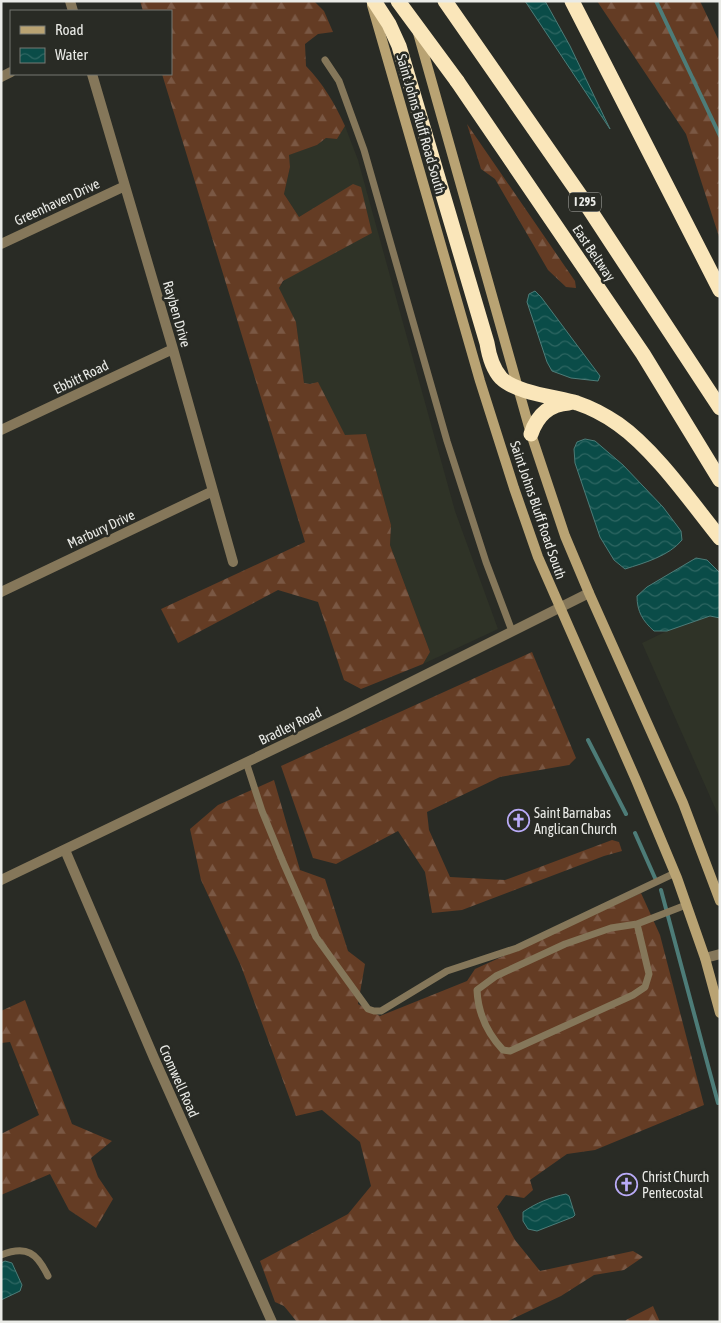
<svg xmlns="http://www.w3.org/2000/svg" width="721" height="1323" viewBox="0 0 721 1323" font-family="'Asap Condensed',sans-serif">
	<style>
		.built { fill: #2f3327 }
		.forest { fill: url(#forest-firs) }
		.water { fill: url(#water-waves); stroke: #4d7c78 }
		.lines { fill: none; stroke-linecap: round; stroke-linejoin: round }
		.stream { stroke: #4d7c78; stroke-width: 4 }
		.lane { stroke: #85775a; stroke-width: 7 }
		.street { stroke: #85775a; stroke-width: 10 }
		.secondary { stroke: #b9a373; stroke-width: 10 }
		.highway { stroke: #fae6ba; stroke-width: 15 }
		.highway-bridge { stroke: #fae6ba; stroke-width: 15 }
		.labels { text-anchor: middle; stroke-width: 5; stroke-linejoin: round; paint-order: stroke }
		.shield { fill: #292b25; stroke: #b0b1ad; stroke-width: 1 }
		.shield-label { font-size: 12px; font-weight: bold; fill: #eaebe7 }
		.street-label { font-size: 14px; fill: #eaebe7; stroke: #292b25 }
		.poi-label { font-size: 14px; fill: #eaebe7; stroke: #292b25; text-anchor: start }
	</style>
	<defs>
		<pattern id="forest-firs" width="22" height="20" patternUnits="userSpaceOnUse" patternTransform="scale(1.25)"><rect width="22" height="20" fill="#643c24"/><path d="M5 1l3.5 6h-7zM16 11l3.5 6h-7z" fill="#7a5844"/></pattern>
		<pattern id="water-waves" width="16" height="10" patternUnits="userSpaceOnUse" patternTransform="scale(1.25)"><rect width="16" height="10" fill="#0a4c48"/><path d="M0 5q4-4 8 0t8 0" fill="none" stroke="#2e6662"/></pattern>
	</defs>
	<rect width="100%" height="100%" fill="#292b25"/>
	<path class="built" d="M345 126 358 160 455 511 498 629 423 664 430 652 390 545 391 525 366 434 345 436 318 383 310 384 304 383 296 322 279 288 353 185 299 217 284 194 290 167 288 155 317 145 326 138 337 139Z
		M710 616 720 618V819L642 643 667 631Z"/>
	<path class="forest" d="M140 1H314L324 11 333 32 318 34 305 44 306 66C324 85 334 102 345 126L337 139 326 138 317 145 289 155 290 167 284 194 299 217 353 184 361 187 372 233 283 281 279 288 296 322 304 383 310 384 318 382 345 435 366 434 391 525 390 545 430 652 423 664 361 689 344 680 318 602 278 590 178 643 161 609 305 542 162 74H171V11H143Z
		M597 1H700L720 43V240L686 134Z
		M467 124 575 281 576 288 566 287 548 270 495 179 481 169Z
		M532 652 576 758 569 765 500 777 427 812 429 830 450 877 505 880 612 840 619 842 622 851 604 856 462 910 432 913 425 872 398 831 336 864 313 858 281 766Z
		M274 780 300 870 325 879 348 951 365 964 358 1004 380 1016 467 981 475 969 641 893 660 935 704 1105 595 1150 567 1154 530 1180 533 1190 524 1198 506 1195 497 1207 515 1240 540 1271 633 1251 643 1257 624 1270 594 1275 561 1296 506 1322H297L284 1306 275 1302 260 1261 348 1214 371 1186 360 1142 322 1110 296 1116 241 966 201 880 190 829 218 805Z
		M25 1000 72 1124 112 1141 91 1158 98 1177 113 1199 96 1228 69 1210 50 1174 1 1195V1134L39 1115 10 1042 1 1043V1011Z
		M653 1306 660 1322H625L626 1320Z"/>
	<path class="water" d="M525 1H545L570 46 610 129Z
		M535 291 541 297 600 376 598 381 571 378 552 371 547 362 527 302 529 294Z
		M585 439 595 441 623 465 663 507 681 531 682 540C669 556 644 563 625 569L614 560 600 537 575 463 574 449 577 442Z
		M696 558 707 560 720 573V618L710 616 667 631H654C643 621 637 612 637 596L647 587Z
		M566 1194 569 1196 575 1215 573 1217 537 1231 528 1229 523 1221V1212C536 1203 551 1197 566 1194Z
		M5 1261 12 1263 22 1285 20 1291 1 1300V1263Z"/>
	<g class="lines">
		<path class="stream" d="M656 1 720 136
			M588 740 626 814
			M635 833 655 878
			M661 890 718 1103"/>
		<path class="lane" d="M325 60 339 81 364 150 447 441 486 562 512 631
			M246 762 262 811 283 862 316 937 368 1009 374 1011H381L447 971 517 948 675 873
			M637 924 649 974 645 987 633 995 510 1051 503 1050C488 1034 478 1013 477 990L496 976 565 944 611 928 637 924 686 905
			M1 1255C27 1245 37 1253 48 1276"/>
		<path class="street" d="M70 1 73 11
			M92 74 173 349 233 562
			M1 77 11 72
			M1 244 125 186
			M1 430 173 349
			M1 592 213 491
			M65 850 154 1058 272 1322
			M1 880 345 715 589 593
			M705 958 720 954"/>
		<path class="secondary" d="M372 5 480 381 514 488 538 557 636 780 677 878 705 958 720 1013
			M418 33 531 434 565 536 589 593 683 803 720 901"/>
		<path class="highway" d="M374 1 389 24 399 46 487 343C489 356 492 368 501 378 516 393 557 397 577 403 592 408 605 415 618 424 655 450 691 502 720 538
			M445 1 582 198 720 408
			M572 1 720 290
			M457 81 643 354 720 480
			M531 434C537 416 549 404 569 403"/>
		<path class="highway-bridge" d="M398 1 457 81"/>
	</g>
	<defs>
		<symbol id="church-ring" viewBox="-11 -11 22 22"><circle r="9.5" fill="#292b25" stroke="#b9abf7" stroke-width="1.5"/><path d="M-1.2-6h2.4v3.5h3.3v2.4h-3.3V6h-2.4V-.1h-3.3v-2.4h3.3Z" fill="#b9abf7"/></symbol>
	</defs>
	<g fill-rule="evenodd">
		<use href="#church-ring" x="506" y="808" width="25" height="25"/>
		<use href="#church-ring" x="614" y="1172" width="25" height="25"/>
	</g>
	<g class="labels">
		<rect class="shield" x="569" y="192.5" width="32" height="19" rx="4"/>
		<g class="shield-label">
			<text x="585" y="206">I 295</text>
		</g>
		<g class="street-label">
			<text transform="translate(421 124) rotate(74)" y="5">Saint Johns Bluff Road South</text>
			<text transform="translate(57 202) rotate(-25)" y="5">Greenhaven Drive</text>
			<text transform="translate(594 253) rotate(56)" y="5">East Beltway</text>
			<text transform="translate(177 314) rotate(74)" y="5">Rayben Drive</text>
			<text transform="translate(81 377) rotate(-26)" y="5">Ebbitt Road</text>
			<text transform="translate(538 510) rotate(71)" y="5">Saint Johns Bluff Road South</text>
			<text transform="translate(101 529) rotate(-25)" y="5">Marbury Drive</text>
			<text transform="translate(290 726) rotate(-26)" y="5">Bradley Road</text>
			<text transform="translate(179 1081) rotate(66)" y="5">Cromwell Road</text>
		</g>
		<g class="poi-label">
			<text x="534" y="818">Saint Barnabas<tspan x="534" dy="16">Anglican Church</tspan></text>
			<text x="642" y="1182">Christ Church<tspan x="642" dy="16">Pentecostal</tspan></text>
		</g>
	</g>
	<rect width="721" height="1323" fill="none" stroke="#eaebe7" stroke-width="5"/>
	<rect x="10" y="10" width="162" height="65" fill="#292b25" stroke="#767873"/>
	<rect x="20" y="26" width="25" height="8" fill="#b9a373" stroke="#767873"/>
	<text x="55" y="35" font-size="15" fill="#eaebe7">Road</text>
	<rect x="20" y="48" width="25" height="15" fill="url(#water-waves)" stroke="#767873"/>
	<text x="55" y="60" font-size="15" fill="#eaebe7">Water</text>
</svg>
